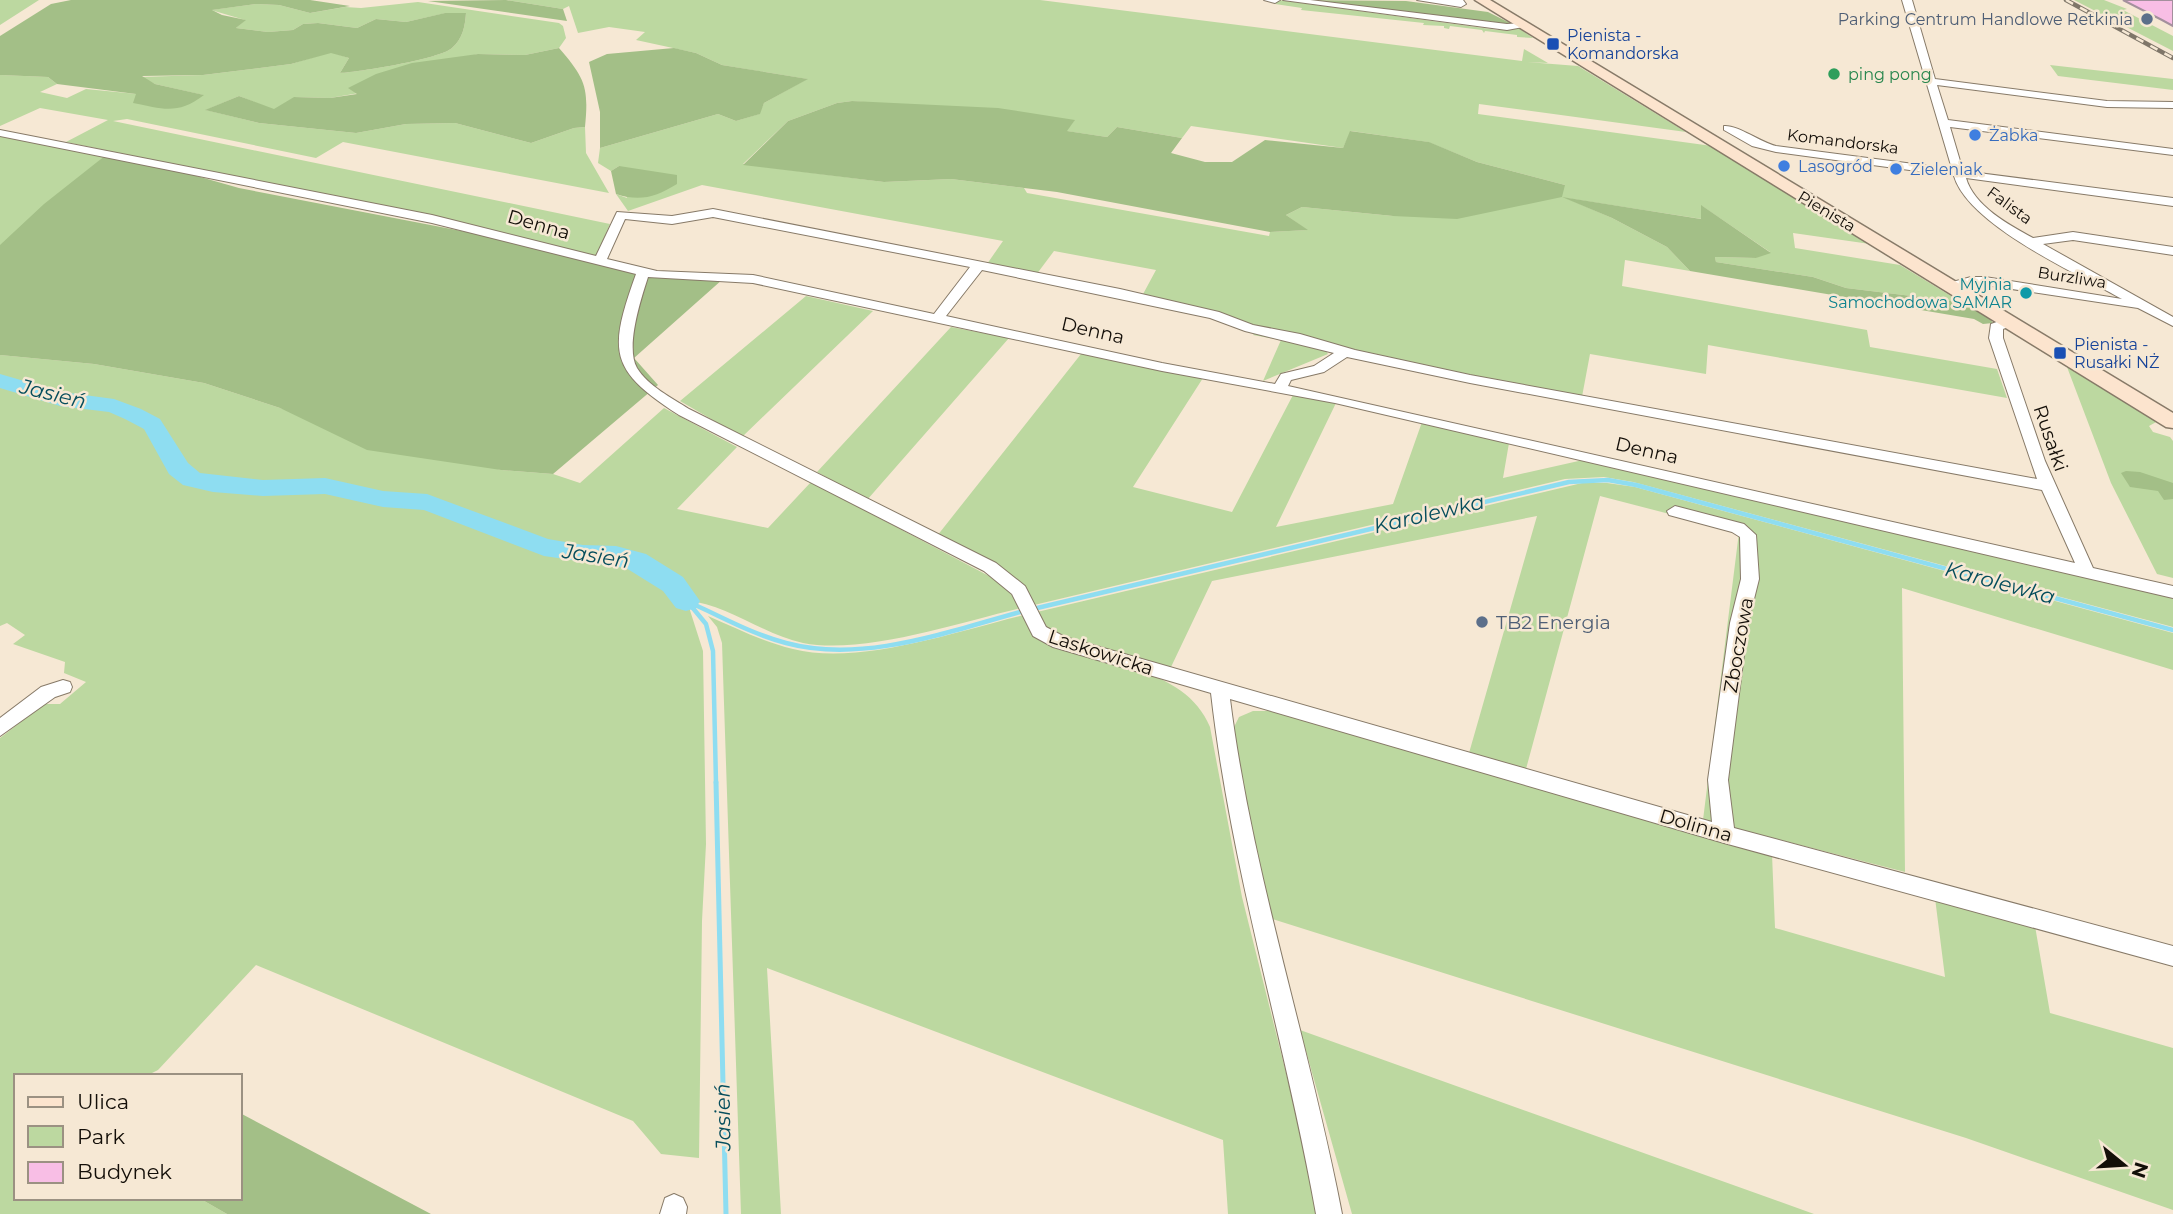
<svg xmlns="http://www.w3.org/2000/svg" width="2173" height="1214" viewBox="0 0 2173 1214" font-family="Montserrat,sans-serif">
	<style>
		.green { fill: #bcd8a0; fill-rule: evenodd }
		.forest { fill: #a3bf87 }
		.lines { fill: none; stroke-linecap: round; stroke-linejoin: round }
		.stream-far1 { stroke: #8eddf1; stroke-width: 4.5 }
		.stream { stroke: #8eddf1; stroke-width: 5 }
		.river { fill: #8eddf1; fill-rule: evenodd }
		.building { fill: #f8bee5; stroke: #a4909d; stroke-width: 2 }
		.street-casing { stroke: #877a68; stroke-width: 2 }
		.secondary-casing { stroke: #877a68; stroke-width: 3 }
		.street { fill: #fff; fill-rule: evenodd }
		.secondary { fill: #fce4ce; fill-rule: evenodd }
		.rail-casing { stroke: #7f7669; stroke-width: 4.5 }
		.rail { stroke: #f6e8d4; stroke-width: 2.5; stroke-dasharray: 8; stroke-linecap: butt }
		.service-dot { fill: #5c6f8a; stroke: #f6e8d4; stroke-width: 2.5 }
		.transit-dot { fill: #1a4fb4; stroke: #f6e8d4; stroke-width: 2.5 }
		.leisure-dot { fill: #2e9e5b; stroke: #f6e8d4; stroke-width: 2.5 }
		.shop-dot { fill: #3f7fe0; stroke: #f6e8d4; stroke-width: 2.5 }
		.culture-dot { fill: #0f9aa8; stroke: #f6e8d4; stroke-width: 2.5 }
		.labels { text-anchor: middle; stroke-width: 5; stroke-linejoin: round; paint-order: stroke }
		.far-service-label { font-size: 16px; fill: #4e5e75; stroke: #f6e8d4; text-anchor: end }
		.far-transit-label { font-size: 16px; fill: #164399; stroke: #f6e8d4; text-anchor: start }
		.far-leisure-label { font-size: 16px; fill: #27864d; stroke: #f6e8d4; text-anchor: start }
		.far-shop-label { font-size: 16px; fill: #366cbe; stroke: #f6e8d4; text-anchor: start }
		.far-street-label { font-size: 16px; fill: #130e08; stroke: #f6e8d4 }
		.far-culture-label { font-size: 16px; fill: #0d838f; stroke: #f6e8d4; text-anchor: end }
		.street-label { font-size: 19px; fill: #130e08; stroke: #f6e8d4 }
		.service-label { font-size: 19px; fill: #4e5e75; stroke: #f6e8d4; text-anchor: start }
		.water-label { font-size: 21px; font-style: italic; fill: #054d5c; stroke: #f6e8d4 }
	</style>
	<rect width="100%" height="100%" fill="#f6e8d4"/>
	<path class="green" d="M0 0H39L0 25Z
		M506 0H1040L1522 61 1524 49 1548 63 1527 62 1578 66 1686 132 1479 104 1478 114 1712 146 1870 244 1793 233 1795 248 1900 265 1961 302 1846 288 1813 277 1716 262 1715 257 1755 258 1770 252 1702 206V219L1566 198 1612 218 1667 247 1690 271 1625 260 1622 286 1867 330 1870 347 1997 369 2007 398 1708 345 1706 374 1590 354 1581 402 1326 351 1328 354 1263 381 1281 340 1253 335 1258 329 1142 296 1156 270 1054 251 1036 275 987 264 1003 241 702 185 628 211 616 194 627 198 619 166 611 171 598 163 600 148 718 114 736 121 759 114 764 103 807 79 722 65 696 53 636 40 645 32 609 27 578 33 569 6 563 9ZM852 101 1074 121 1066 131 1107 137 1117 127 1182 138 1191 126 1343 148 1351 131 1428 142 1477 162 1565 185 1393 216 1302 207 1286 215 1307 230 1270 232 1269 236 1027 193 1024 188 951 179 884 182 743 164 788 121 837 103Z
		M1279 0 1498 30 1499 27 1520 29 1533 38 1517 37V35L1485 31 1484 33 1482 30 1450 26 1449 29 1444 28V26L1423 25 1424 23 1301 10 1302 8 1275 4Z
		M2074 0H2104L2127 9 2123 10 2173 36V51Z
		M418 2 559 23 563 26 566 38 559 48 525 55 478 54 349 88 359 93 330 98 295 97 274 110 239 96 206 110 259 123 356 133 406 124 455 123 531 143 574 128 585 127 586 153 609 193 343 142 316 158 127 119 113 121 610 224 597 255 591 257 486 228 66 142 108 120 40 108 0 126V75L48 77 57 84 40 92 67 98 86 89 137 94 134 102 203 95 155 84 140 77 203 75 291 64 331 52 349 58 340 73C359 72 440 59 452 48 463 38 465 26 466 13H446L406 22 376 19 357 28 318 23 303 24 293 30 268 32 236 28 245 20 211 10 256 4 279 5 310 13 345 7 361 8Z
		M2050 65 2173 79V90L2058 76Z
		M0 134 106 155 0 249Z
		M806 296 873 311 742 437 680 401Z
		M951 327 1009 338 867 500 817 472Z
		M1081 354 1203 378 1133 487 1232 512 1293 395 1336 403 1276 527 1393 504 1422 422 1509 443 1503 478 1583 460 2173 597V627L1633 482 1604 477 1565 479 1034 605C1019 567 971 553 937 536Z
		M0 355 94 364 204 383 280 408 501 470 553 474 580 483 664 408 737 447 677 509 768 528 811 482 989 576 1008 590 1021 608C960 622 864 655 803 643 764 635 725 603 687 601L703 651 706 844 702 921 699 1158 661 1154 633 1121 256 965 158 1070 146 1076H16V1198H199L227 1214H0V738L44 704H60L86 682 64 673 65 662 13 644 25 635 7 623 0 626Z
		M2067 367 2158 421 2149 426 2153 432 2170 437 2173 441V578L2157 574 2111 483Z
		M1582 483H1607L1635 487 2173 633V670L1902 588 1905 872 1703 820 1739 532 1600 496 1526 769 1469 753 1537 516 1212 581 1171 667 1069 639 1046 628 1037 612Z
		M1024 615 1033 634 1042 641C1097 665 1185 665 1210 727L1242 897 1314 1185 1316 1214H1228L1223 1140 767 968 781 1214H741L722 643 717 627 708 616C736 628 763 642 793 649 859 666 957 631 1024 615Z
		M1253 711H1270L1772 854 1775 928 1945 977 1935 898 2035 926 2050 1013 2173 1048V1210L1966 1138 1269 918 1234 753 1233 729 1239 717Z
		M1300 1030 1814 1214H1352Z"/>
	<path class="forest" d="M71 0H310L350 6 310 13 279 5 256 4 212 10 222 15 246 20 236 28 268 32 293 30 303 24 318 23 357 28 376 19 406 22 445 13H466C465 26 463 38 452 48 440 59 359 72 340 73L349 58 331 53 291 64 203 75 142 76 155 84 204 95C178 115 163 109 133 103L136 94 57 84 48 77 0 75V36L51 4Z
		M506 0 563 9 567 21 428 1Z
		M1295 0 1406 1 1488 12 1512 24Z
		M559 48C585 78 589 87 585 127L574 128 531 143 455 123 406 124 356 133 259 123 205 110 239 96 274 109 294 97 330 98 357 94 348 88 376 74 412 63 478 54 525 55Z
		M674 48 696 53 722 65 808 79 764 103 760 114 736 121 718 114 600 148V112L589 62 607 54Z
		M852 101 998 108 1075 120 1067 131 1107 137 1117 127 1182 138 1171 153 1205 162H1232L1265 140 1343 148 1350 131 1429 142 1477 162 1565 185 1562 197 1701 219V205L1771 253 1756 258 1715 257 1716 262 1813 277 1846 288 1961 302 1988 316 1993 323 1983 324 1974 319 1690 271 1667 247 1612 218 1562 197 1457 219 1393 216 1302 207 1286 215 1308 230 1270 232 1057 192 951 179 884 182 743 165 788 121 837 103Z
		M106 155 158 165 239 188 498 238 655 278 723 279 634 358 658 385 553 474 501 470 367 450 280 408 204 383 94 364 0 355V245L44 204Z
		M619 166 677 175V184C656 197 640 202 616 194L611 171Z
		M2126 471 2140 472 2173 483V499L2164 500 2158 491 2130 487 2121 473Z
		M240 1113 431 1214H227L199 1198H240Z"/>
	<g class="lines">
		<path class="stream-far1" d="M686 601C719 615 751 634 786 643 864 664 949 631 1024 611
			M687 601 706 624 713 651 716 783
			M1033 609 1569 482 1608 480 1636 485 2173 630"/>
		<path class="stream" d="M716 782 726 1214"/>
		<path class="river" d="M0 374 62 392 114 399 141 409 160 419 188 463 200 473 263 480 325 478 383 491 427 494 548 539 583 545 616 546 646 554 683 577 700 601 696 608 686 611 676 608 663 591 626 568 544 556 424 510 383 507 325 494 263 496 213 492 183 485 169 474 144 429 125 419 109 412 60 406 0 388Z"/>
	</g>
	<path class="building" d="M2123 0H2173V26L2162 20Z"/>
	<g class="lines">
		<defs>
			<path id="street" d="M1264 0H1280L1275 3Z
				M1283 0H1310L1507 24 1523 23 1528 26 1507 30Z
				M1417 0H1463L1466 4 1461 7Z
				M1902 0H1912L1935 79 2107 101 2173 102V108L2107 107 1937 85 1948 120 2173 149V155L1950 127 1963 171 2173 198V206L1966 178C1974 206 2009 225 2033 238L2073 232 2173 247V255L2073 240 2043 244 2173 317V326L2138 308 1985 285 1945 290V284L1971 277H1985L2122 299C2078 274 1968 225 1954 176L1776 152 1752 146 1724 130V126C1738 125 1760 142 1776 146L1952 169Z
				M0 130 432 215 596 256 617 212 672 216 713 209 1120 289 1219 312 1253 325 1300 334 1355 350 1470 375 2037 479 1989 338 1991 324 2008 318 2013 319V325L2003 329V338L2045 461 2093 568 2173 586V598L1335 403 1162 371 753 283 648 277C641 299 625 347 637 368 648 386 672 398 689 409L996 563 1025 586 1046 627 1065 637 1712 822 1708 780 1730 623 1741 579 1740 537 1732 532 1669 515 1667 511 1675 506 1744 524 1756 535 1759 579 1748 623 1728 780 1734 828 2173 946V966L1724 843 1230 699C1252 874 1309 1041 1342 1214H1316C1285 1039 1231 870 1211 693L1053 647 1033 636 1012 594 984 571 679 415C609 370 608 352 636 274L432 223 0 136ZM713 217 970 267 934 314 753 275 657 271 607 259 625 219 672 224ZM982 270 1210 318 1245 331 1334 353 1314 366 1281 374 1275 384 1162 363 946 316ZM1347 357 1470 383 2042 490 2075 563 1288 386 1291 380 1324 372Z
				M63 680 70 682 72 687 70 692 55 697 0 736V718L41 687Z
				M674 1194 683 1198 687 1207 686 1214H660L665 1198Z"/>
			<path id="secondary" d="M1475 0H1490L2173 413V428L2166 427Z"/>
		</defs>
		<use href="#street" class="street-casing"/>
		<use href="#secondary" class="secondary-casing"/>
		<use href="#street" class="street"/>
		<use href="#secondary" class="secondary"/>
		<defs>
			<path id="rail" d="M2066 0 2173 58"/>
		</defs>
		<use href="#rail" class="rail-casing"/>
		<use href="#rail" class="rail"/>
	</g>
	<g class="service-dot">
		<circle cx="2147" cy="19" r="7"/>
		<circle cx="1482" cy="622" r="7"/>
	</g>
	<g class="transit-dot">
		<rect x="1546" y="37" width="14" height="14" rx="3.5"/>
		<rect x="2053" y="346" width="14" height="14" rx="3.5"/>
	</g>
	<circle class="leisure-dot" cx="1834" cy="74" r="7"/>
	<g class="shop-dot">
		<circle cx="1975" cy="135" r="7"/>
		<circle cx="1784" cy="166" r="7"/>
		<circle cx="1896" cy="169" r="7"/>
	</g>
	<circle class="culture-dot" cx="2026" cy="293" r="7"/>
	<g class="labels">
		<g class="far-service-label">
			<text x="2133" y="25">Parking Centrum Handlowe Retkinia</text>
		</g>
		<g class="far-transit-label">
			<text x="1567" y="41">Pienista -<tspan x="1567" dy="18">Komandorska</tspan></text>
			<text x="2074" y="350">Pienista -<tspan x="2074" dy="18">Rusałki NŻ</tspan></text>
		</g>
		<g class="far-leisure-label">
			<text x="1848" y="80">ping pong</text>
		</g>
		<g class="far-shop-label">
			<text x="1989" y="141">Żabka</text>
			<text x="1798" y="172">Lasogród</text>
			<text x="1910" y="175">Zieleniak</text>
		</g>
		<g class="far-street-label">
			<text transform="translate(1843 141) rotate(7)" y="6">Komandorska</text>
			<text transform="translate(2010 205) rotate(36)" y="6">Falista</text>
			<text transform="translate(1827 211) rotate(31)" y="6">Pienista</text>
			<text transform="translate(2072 277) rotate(9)" y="6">Burzliwa</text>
		</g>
		<g class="far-culture-label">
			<text x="2012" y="290">Myjnia<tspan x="2012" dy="18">Samochodowa SAMAR</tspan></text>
		</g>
		<g class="street-label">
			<text transform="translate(539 224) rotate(16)" y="7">Denna</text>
			<text transform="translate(1093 330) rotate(13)" y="7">Denna</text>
			<text transform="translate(2051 438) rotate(71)" y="7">Rusałki</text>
			<text transform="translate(1647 450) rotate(13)" y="7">Denna</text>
			<text transform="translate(1738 645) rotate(-80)" y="7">Zboczowa</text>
			<text transform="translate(1101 652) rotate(18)" y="7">Laskowicka</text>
			<text transform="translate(1696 825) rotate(16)" y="7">Dolinna</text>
		</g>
		<g class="service-label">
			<text x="1496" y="629">TB2 Energia</text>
		</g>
		<g class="water-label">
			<text transform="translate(53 394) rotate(14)" y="7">Jasień</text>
			<text transform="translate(1429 514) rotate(-13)" y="7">Karolewka</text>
			<text transform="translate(596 556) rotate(9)" y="7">Jasień</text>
			<text transform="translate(2000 583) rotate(15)" y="7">Karolewka</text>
			<text transform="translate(723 1117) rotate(-91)" y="7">Jasień</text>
		</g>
	</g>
	<rect x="14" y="1074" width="228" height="126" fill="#f6e8d4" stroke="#9b9182" stroke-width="2"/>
	<rect x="28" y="1097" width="35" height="10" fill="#fce4ce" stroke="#9b9182" stroke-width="2"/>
	<text x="77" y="1109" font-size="21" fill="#130e08">Ulica</text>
	<rect x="28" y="1126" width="35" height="21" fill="#bcd8a0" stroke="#9b9182" stroke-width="2"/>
	<text x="77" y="1144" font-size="21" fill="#130e08">Park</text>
	<rect x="28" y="1162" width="35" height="21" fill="#f8bee5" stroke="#9b9182" stroke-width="2"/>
	<text x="77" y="1179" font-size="21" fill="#130e08">Budynek</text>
	<g transform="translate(2124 1165) rotate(108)" stroke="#f6e8d4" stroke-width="5" paint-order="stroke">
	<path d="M0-5L12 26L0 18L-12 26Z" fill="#130e08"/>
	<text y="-10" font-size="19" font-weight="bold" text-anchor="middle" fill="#130e08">N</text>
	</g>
</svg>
